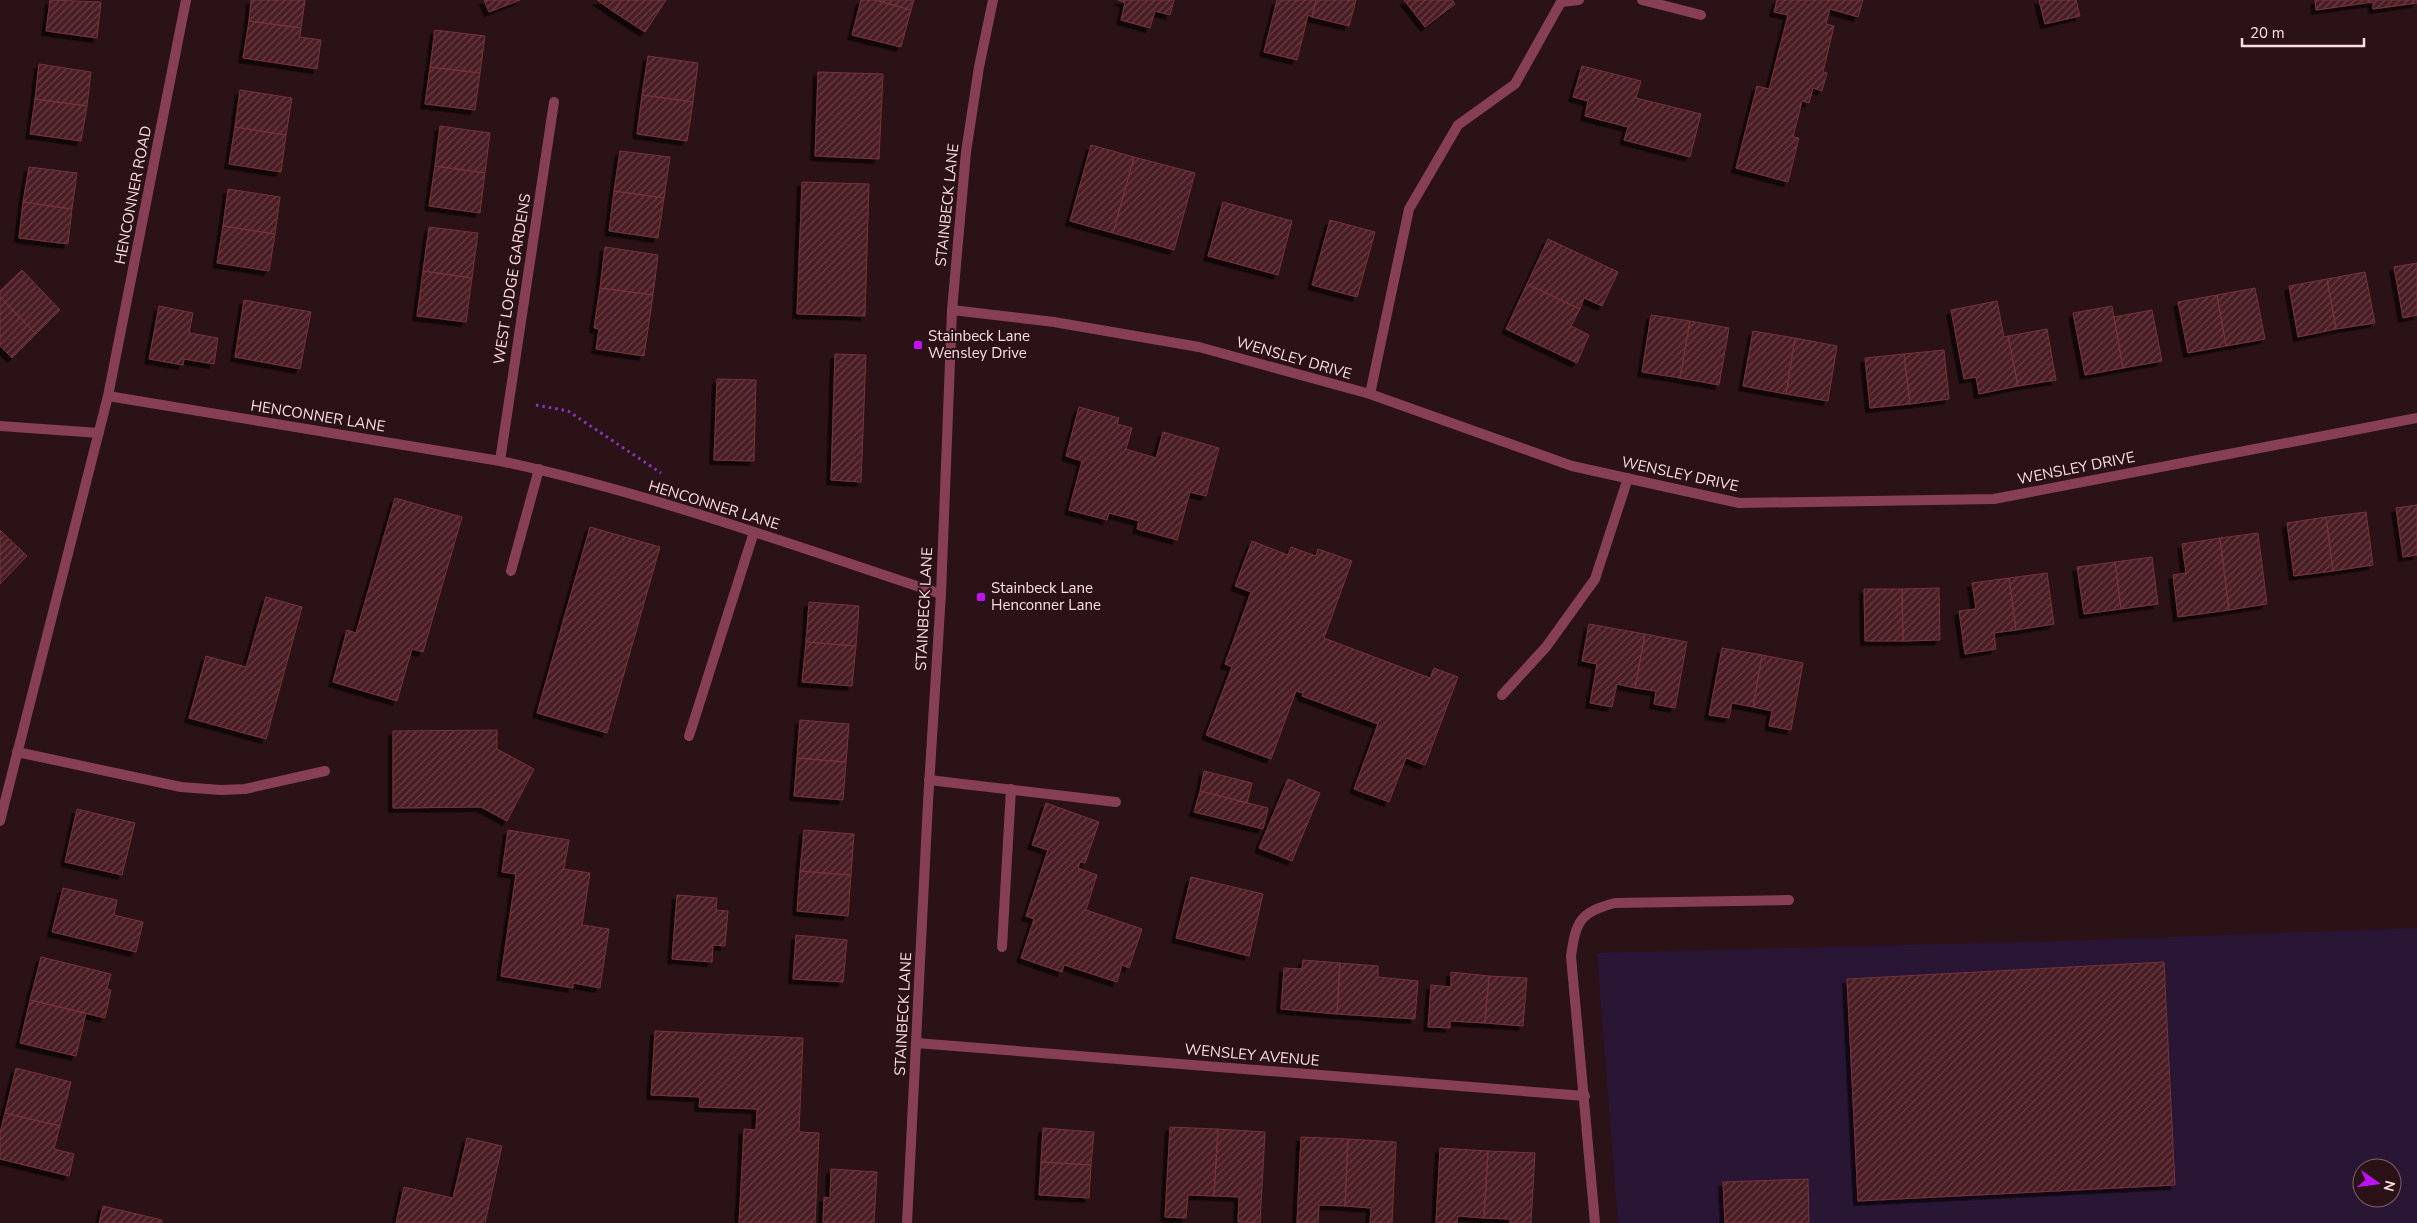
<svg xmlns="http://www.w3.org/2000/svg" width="2417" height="1223" viewBox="0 0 2417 1223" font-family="'Nunito Sans',sans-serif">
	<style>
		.garden { fill: #291534; fill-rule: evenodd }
		.building { fill: url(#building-hatch); stroke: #76323b; filter: url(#shadow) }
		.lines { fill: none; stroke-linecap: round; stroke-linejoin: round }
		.path { stroke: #8536b9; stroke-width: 3; stroke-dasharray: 2.5 4; stroke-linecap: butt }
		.service { stroke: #873f55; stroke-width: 10 }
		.minor { stroke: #873f55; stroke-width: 10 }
		.tertiary { stroke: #873f55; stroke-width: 10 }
		.poi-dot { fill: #bf11f5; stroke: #2a1216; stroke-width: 2 }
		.labels { text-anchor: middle; stroke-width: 4; stroke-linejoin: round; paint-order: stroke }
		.street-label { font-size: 15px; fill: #fedde4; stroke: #2a1216 }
		.poi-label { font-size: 15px; fill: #fedde4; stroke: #2a1216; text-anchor: start }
	</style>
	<defs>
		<pattern id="building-hatch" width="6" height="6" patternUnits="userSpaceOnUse" patternTransform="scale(1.25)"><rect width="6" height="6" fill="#4b1f25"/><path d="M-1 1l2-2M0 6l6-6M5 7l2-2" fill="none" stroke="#663f44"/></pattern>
		<filter id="shadow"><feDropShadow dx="-4.5" dy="4.5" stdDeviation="0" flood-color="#0009"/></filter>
	</defs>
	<rect width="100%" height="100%" fill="#2a1216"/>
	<path class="garden" d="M2417 928V1223H1618L1597 953 2060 941ZM2362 1168H2392V1198H2362Z"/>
	<path class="building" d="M50 0 101 2 97 38 46 31Z
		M251 0H305L301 28 249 21Z
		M484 0H520L489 12Z
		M597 0H622L614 12Z
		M622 0H666L645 32 614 12Z
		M861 0H875L911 10 901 47 852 35Z
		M875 0H914L911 10Z
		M1118 0H1174L1170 15 1155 11 1150 28 1121 20 1125 3Z
		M1277 0H1316L1312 17 1308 15 1297 60 1264 52Z
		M1316 0H1356L1349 26 1312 17Z
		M1404 0H1452L1455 4 1425 27Z
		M1777 0H1863L1858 17 1830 9 1826 24 1834 26 1823 72 1827 73 1822 91 1813 88 1809 103 1802 101 1793 137 1799 138 1788 182 1736 168 1757 86 1769 89 1788 15 1774 12Z
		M2039 0H2076L2080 16 2045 24Z
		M2315 0H2417V3L2373 9V2L2316 10Z
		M249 21 301 28 300 37 321 40 317 69 243 58Z
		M435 30 485 36 480 73 430 67Z
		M648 56 698 63 693 102 642 95Z
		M39 64 91 72 87 106 35 99Z
		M1582 66 1641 81 1636 98 1701 114 1690 157 1624 140 1628 127 1585 116 1588 101 1573 97Z
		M430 67 480 73 475 110 425 104Z
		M818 72 883 74 879 159 815 156Z
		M240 90 292 98 286 135 235 127Z
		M642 95 693 102 687 141 637 134Z
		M35 99 87 106 81 141 30 134Z
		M440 126 490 133 485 173 435 166Z
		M235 127 286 135 281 172 229 164Z
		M1091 145 1134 157 1113 233 1070 221Z
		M620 151 670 157 664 198 614 191Z
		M1134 157 1195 173 1174 250 1113 233Z
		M435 166 485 173 480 213 429 206Z
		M29 167 77 173 72 209 23 202Z
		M802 182 869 184 865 316 797 314Z
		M228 189 280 197 275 234 223 226Z
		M614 191 664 198 658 238 609 231Z
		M23 202 72 209 68 244 19 238Z
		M1223 202 1292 221 1278 275 1208 256Z
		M1330 220 1375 232 1357 297 1312 285Z
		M223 226 275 234 269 271 217 263Z
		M429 227 478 233 472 278 423 271Z
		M1548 239 1618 272 1602 306 1584 298 1580 309 1527 284Z
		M605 247 658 255 653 295 600 288Z
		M2417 263V315L2403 318 2394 267Z
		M22 270 60 310 36 334 0 297V291Z
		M423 271 472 278 466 322 417 316Z
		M2365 272 2375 323 2336 329 2327 279Z
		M2327 279 2336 329 2298 337 2289 286Z
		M1527 284 1580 309 1571 326 1589 335 1577 363 1506 329Z
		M600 288 653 295 644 356 596 349 599 329 594 328Z
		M2255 288 2265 339 2226 346 2217 295Z
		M2217 295 2226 346 2188 353 2178 302Z
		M0 297 36 334 12 358 0 346Z
		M244 300 311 312 300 369 235 357Z
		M1997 301 2004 337 2008 336 2018 386 1979 394 1976 377 1964 379 1951 310Z
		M159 306 193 313 189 333 218 338 214 364 184 359 183 365 149 359Z
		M2112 306 2123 368 2085 375 2073 313Z
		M2152 310 2162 361 2123 368 2114 317Z
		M1651 315 1690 321 1680 378 1642 372Z
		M1690 321 1729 328 1719 385 1680 378Z
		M2047 329 2056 380 2018 386 2008 336Z
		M1753 331 1795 338 1786 394 1743 386Z
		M1795 338 1837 346 1828 401 1786 394Z
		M1944 350 1949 399 1910 404 1904 354Z
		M835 354 866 355 861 482 831 480Z
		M1904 354 1910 404 1870 408 1865 358Z
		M717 379 756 380 754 461 714 460Z
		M1079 407 1119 418 1117 424 1132 428 1126 449 1156 458 1163 432 1219 448 1206 496 1190 492 1177 540 1137 529 1139 521 1109 513 1107 520 1069 510 1082 461 1066 456Z
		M395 498 462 517 423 652 412 649 397 701 333 682 347 630 356 633Z
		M2417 505V555L2403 557 2396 508Z
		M2366 512 2373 565 2333 571 2326 517Z
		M2326 517 2333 571 2294 576 2287 523Z
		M590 527 660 547 607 733 537 713Z
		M0 530 27 556 0 584Z
		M2258 533 2267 604 2229 610 2220 538Z
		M2220 538 2229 610 2178 617 2173 575 2186 573 2182 544Z
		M1252 541 1288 555 1291 547 1316 556 1318 549 1352 561 1324 638 1430 678 1434 668 1458 677 1425 765 1406 758 1389 802 1354 789 1378 724 1302 696 1303 693 1296 691 1271 759 1206 735 1232 667 1225 664 1251 592 1235 586Z
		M2152 557 2158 604 2121 609 2115 562Z
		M2115 562 2121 609 2084 614 2077 567Z
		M2047 573 2054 624 2016 630 2009 578Z
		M2009 578 2016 630 1994 633 1996 649 1965 654 1959 611 1976 609 1972 583Z
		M1939 588 1940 640 1903 641 1902 589Z
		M1864 589H1902L1903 641H1865Z
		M266 597 302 607 266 739 189 718 206 656 246 667Z
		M809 602 859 606 856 646 806 642Z
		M1589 624 1645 634 1635 688 1617 684 1612 707 1590 703 1597 664 1582 661Z
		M1645 634 1687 642 1675 708 1654 704 1656 691 1635 688Z
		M806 642 856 646 852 686 802 682Z
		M1722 648 1762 655 1753 707 1732 703 1729 718 1709 715Z
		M1762 655 1803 663 1791 730 1769 726 1772 711 1753 707Z
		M800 720 849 724 846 762 797 758Z
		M497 730V749L534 769 507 821 481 807 393 808V731Z
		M797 758 846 762 843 800 794 796Z
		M1204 771 1252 783 1247 803 1200 791Z
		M1288 779 1320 793 1292 861 1259 848Z
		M1200 791 1268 808 1263 829 1194 812Z
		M1046 803 1099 822 1085 863 1080 862 1078 868 1097 875 1086 910 1142 929 1129 968 1122 965 1117 982 1064 965 1062 972 1021 958 1034 919 1026 916 1048 850 1032 845Z
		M77 809 135 823 122 875 65 862Z
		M508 830 569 840 564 869 590 873 582 925 609 929 600 988 573 983V988L501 976 516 874 502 872Z
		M804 830 854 834 851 875 800 871Z
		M800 871 851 875 848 916 797 911Z
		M1191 877 1263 894 1249 956 1176 938Z
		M63 888 117 900 114 915 143 922 136 952 52 932Z
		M677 895 717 898 716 910 728 911 725 946 713 945 712 962 672 959Z
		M796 935 847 940 843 982 793 979Z
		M41 957 111 974 107 989 111 990 105 1018 30 1000Z
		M1303 960 1340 963 1337 1014 1281 1009 1284 968 1302 969Z
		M2164 962 2175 1185 1858 1201 1847 979Z
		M1340 963 1378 966V977L1418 981 1415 1019 1337 1014Z
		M1451 972 1489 976 1485 1023 1450 1021V1028L1428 1027 1431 985 1451 987Z
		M1489 976 1527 978 1523 1026 1485 1023Z
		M30 1000 86 1013 76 1056 20 1043Z
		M655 1031 803 1038 799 1132 819 1133 815 1223H739L744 1129 756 1130 757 1109 699 1107 700 1097 651 1095Z
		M16 1068 71 1082 60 1126 5 1113Z
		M5 1113 60 1126 54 1149 74 1154 69 1176 0 1159V1133Z
		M1170 1127 1218 1129 1214 1196 1188 1195 1186 1218 1165 1217Z
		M1043 1128 1094 1132 1091 1165 1041 1162Z
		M1218 1129 1265 1132 1260 1223 1238 1222 1239 1197 1214 1196Z
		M1301 1137 1348 1139 1345 1206 1319 1205 1318 1223H1297Z
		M467 1138 502 1146 485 1223H396L404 1187 453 1198Z
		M1348 1139 1396 1142 1392 1223H1370L1371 1208 1345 1206Z
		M1440 1148 1488 1151 1484 1218 1458 1216 1457 1223H1436Z
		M1488 1151 1535 1153 1531 1223H1510V1219L1484 1218Z
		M1041 1162 1091 1165 1089 1198 1039 1195Z
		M831 1169 877 1172 874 1223H823L824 1197 830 1198Z
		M1808 1179 1809 1223H1725L1723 1182Z
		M103 1206 162 1220V1223H99Z"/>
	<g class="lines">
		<path class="path" d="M536 405 568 411 661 473"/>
		<path class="service" d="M1502 695 1546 647 1595 579 1628 478
			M689 736 754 532
			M17 752 181 787 221 790 245 789 325 771
			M929 780 1116 802
			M1002 947 1011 789
			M1595 1223 1571 956C1576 921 1580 912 1615 903L1789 900"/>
		<path class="minor" d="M1642 0 1701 15
			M952 310 1054 322 1199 347 1370 394 1572 466 1739 503 1994 499 2417 418
			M1370 394 1409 209 1458 125 1515 84 1561 2 1579 0
			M108 396 186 0
			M0 426 99 433
			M500 461 554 102
			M511 571 539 469
			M0 821 108 396 500 461C650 493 795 546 941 594
			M916 1043 1585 1096"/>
		<path class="tertiary" d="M907 1223 928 802 941 594 952 310 966 152 979 67 993 0"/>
	</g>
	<g class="poi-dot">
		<rect x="913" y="340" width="10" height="10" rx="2.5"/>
		<rect x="976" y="592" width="10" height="10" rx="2.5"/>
	</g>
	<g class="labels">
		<g class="street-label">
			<text transform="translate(133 195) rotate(-79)" y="5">HENCONNER ROAD</text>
			<text transform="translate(947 205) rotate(-84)" y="5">STAINBECK LANE</text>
			<text transform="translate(512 279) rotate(-81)" y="5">WEST LODGE GARDENS</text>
			<text transform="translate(1294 358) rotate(16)" y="5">WENSLEY DRIVE</text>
			<text transform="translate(318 416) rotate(9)" y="5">HENCONNER LANE</text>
			<text transform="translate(2076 468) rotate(-11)" y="5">WENSLEY DRIVE</text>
			<text transform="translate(1680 474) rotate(12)" y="5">WENSLEY DRIVE</text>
			<text transform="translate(714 505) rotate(17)" y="5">HENCONNER LANE</text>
			<text transform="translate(924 609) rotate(-87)" y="5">STAINBECK LANE</text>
			<text transform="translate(903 1014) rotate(-87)" y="5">STAINBECK LANE</text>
			<text transform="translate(1252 1055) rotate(5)" y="5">WENSLEY AVENUE</text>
		</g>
		<g class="poi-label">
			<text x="928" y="341">Stainbeck Lane<tspan x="928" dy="17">Wensley Drive</tspan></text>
			<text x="991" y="593">Stainbeck Lane<tspan x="991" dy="17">Henconner Lane</tspan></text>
		</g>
	</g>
	<g transform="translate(2377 1183) rotate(104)"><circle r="24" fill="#2a1216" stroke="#7f6368"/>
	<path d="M0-4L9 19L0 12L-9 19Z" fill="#bf11f5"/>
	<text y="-8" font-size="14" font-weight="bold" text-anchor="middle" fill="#fedde4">N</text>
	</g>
	<path d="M2242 38v8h122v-8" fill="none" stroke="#fedde4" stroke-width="2.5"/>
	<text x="2250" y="38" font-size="15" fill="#fedde4" stroke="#2a1216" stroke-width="4" paint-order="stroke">20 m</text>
</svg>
